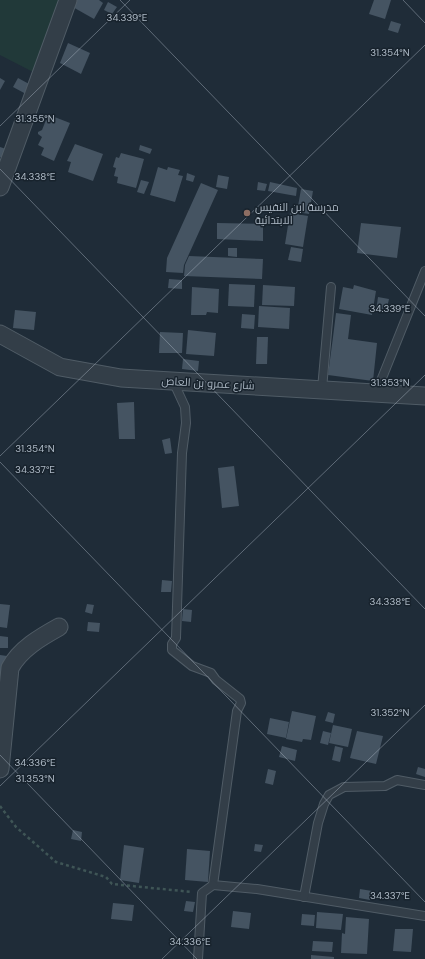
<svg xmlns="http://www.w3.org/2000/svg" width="425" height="959" font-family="'DM Sans',Cairo,sans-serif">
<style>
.green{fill:#213939}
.building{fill:#455462}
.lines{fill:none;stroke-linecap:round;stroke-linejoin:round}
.service-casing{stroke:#505c66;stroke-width:10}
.minor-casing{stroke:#505c66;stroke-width:19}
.path{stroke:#3f5556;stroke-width:2.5;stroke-dasharray:3 3;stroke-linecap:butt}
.service{stroke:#333e48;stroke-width:8}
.minor{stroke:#333e48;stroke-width:17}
.ticks{fill:none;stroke:#adb9c5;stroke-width:1;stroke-opacity:0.45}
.education-dot{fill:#8d6e63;stroke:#18232d;stroke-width:1.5}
.labels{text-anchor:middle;stroke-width:3;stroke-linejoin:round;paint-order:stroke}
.poi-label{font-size:11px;fill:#adb9c5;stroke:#18232d;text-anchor:start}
.street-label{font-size:11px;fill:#adb9c5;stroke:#18232d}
.ticks-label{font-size:10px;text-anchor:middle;fill:#adb9c5;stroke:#18232d;stroke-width:3;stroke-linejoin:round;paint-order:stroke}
</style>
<rect width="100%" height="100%" fill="#1f2c38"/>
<path class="green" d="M0,0H61L33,72L0,55Z"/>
<g class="building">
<path d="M75,0H99L103,3L94,19L71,6Z"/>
<path d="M374,0H391L385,19L369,14Z"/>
<path d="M108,2L117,7L112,14L104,10Z"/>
<path d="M391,21L401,24L398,33L388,30Z"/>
<path d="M68,43L90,53L81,74L60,63Z"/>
<path d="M0,78L5,81L0,90Z"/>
<path d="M18,78L31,85L26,94L13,87Z"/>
<path d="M52,116L70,123L54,161L41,155L44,148L38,145L42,137L38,134V132L42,130L46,120L49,122Z"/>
<path d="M75,144L103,154L93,181L68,172L71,162L67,161Z"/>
<path d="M140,145L152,149L150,154L139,150Z"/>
<path d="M0,147L6,149L2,158L0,157Z"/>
<path d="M121,153L144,159L136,188L117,183L118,177L114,176L116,168L113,167L116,157L119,158Z"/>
<path d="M158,167L167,170L168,167L180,170L178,175L183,176L175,202L150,195Z"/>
<path d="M187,173L195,176L193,182L186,180Z"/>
<path d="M218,175L229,177L227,189L216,187Z"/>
<path d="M141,180L149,182L144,194L137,192Z"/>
<path d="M258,182L267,184L265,191L257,190Z"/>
<path d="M270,182L297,188L296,196L268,191Z"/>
<path d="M201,183L218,190L184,265L183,273L166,272L167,258Z"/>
<path d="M301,189L313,191L309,214L297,212Z"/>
<path d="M290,213L308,216L303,247L285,244Z"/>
<path d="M217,223L263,224V241L217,239Z"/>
<path d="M361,223L401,227L397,258L357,253Z"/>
<path d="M291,247L303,249L301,262L288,260Z"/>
<path d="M228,248H237V257L228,256Z"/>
<path d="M189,256L263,259L262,279L184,276L185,265Z"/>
<path d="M169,279L182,280V289L168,288Z"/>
<path d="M229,284L255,285L254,307L228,306Z"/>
<path d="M263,285L295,287L294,306L262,305Z"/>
<path d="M354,285L376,291L372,315L339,309L343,287L353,289Z"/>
<path d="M192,287L219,289L218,313L207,312L206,315H191Z"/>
<path d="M378,297L389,299L386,312L376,311Z"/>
<path d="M259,306L290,308L289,329L258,327Z"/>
<path d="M15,310L36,312L34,330L13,328Z"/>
<path d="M336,313L351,315L348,339L377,343L373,381L328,375L333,337L345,339L333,337Z"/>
<path d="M242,314L255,315L254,329L241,328Z"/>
<path d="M188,330L216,333L214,356L186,354Z"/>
<path d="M160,332L183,333L182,353H159Z"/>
<path d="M257,337H268L267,364H256Z"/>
<path d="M183,359L199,361L198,371L182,369Z"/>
<path d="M134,402L135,439H119L117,403Z"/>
<path d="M170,438L172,453L165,454L162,440Z"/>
<path d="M234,466L239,506L222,508L218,468Z"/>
<path d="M162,580L172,581L171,592H161Z"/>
<path d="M0,604L10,605L7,628L0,627Z"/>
<path d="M87,604L94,605L92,614L85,612Z"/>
<path d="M183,609L192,610L191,622L182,621Z"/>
<path d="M88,622L100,623L99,632L87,631Z"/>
<path d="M0,636L8,637V648H0Z"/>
<path d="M0,655L7,656L3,699L0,698Z"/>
<path d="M292,711L316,716L311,740L303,739L302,742L286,739Z"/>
<path d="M328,712L335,714L333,723L325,721Z"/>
<path d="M270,718L289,722L286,738L267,734Z"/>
<path d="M333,725L352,729L348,747L329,743Z"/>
<path d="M323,731L331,733L328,745L320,743Z"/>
<path d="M357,731L383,736L376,764L350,758Z"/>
<path d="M282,746L297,750L295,761L279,757Z"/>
<path d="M335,746L343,748L340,762L332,760Z"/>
<path d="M418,767L425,769V777L416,774Z"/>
<path d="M268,769L276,771L273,785L265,783Z"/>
<path d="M73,830L82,832L81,841L71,839Z"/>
<path d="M255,844L263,845L261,852L254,851Z"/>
<path d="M124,845L144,848L139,883L120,880Z"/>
<path d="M187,849L210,851L208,882L185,880Z"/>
<path d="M360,889L372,891L370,900L359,898Z"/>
<path d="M186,901L195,902L193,912L184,911Z"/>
<path d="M113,903L134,905L132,921L111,919Z"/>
<path d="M233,911L251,913L249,929L231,927Z"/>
<path d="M317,912L343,914L341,930L316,928Z"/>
<path d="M302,914L315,915L314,926L301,925Z"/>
<path d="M346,917L369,919L367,954L341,953L342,933L345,934Z"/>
<path d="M395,929H413L411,952L393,951Z"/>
<path d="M313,941L333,942L332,952L312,951Z"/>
<path d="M311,955L334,957V959H311Z"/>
</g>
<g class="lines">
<g class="service-casing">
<g id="service">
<path d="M173,381L185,407L186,423L182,453L176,638L172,644V650L192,666L211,673L216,680L240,699L241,703L237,711L213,885L257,889L425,916"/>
<path d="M322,389L331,287"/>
<path d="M376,393L425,271"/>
<path d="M304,897L318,823L324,804L329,795L344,787L385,786L397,780L425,785"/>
<path d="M198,959L202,893L213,885"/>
</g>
</g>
<g class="minor-casing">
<g id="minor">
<path d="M0,187L68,0"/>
<path d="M0,334L60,367L121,378L425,396"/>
<path d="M0,769L10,668C20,649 41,637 59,627"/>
</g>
</g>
<path class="path" d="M0,806L16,827L56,862L106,877L112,884L192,892"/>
<use href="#service" class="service"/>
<use href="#minor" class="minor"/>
</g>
<path class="ticks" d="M120,0L425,316M403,0L425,23M0,126L130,0M0,169L425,609M0,456L425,45M0,462L425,902M0,755L197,959M0,786L425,375M162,959L425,705"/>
<circle class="education-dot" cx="247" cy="213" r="4"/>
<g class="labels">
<g class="poi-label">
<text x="255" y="211">مدرسة ابن النفيس<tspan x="255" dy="13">الابتدائية</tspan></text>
</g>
<g class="street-label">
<text transform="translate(208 383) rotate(3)" y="4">شارع عمرو بن العاص</text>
</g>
</g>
<g class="ticks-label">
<text x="127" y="21">34.339°E</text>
<text x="390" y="56">31.354°N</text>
<text x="35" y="122">31.355°N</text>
<text x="35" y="180">34.338°E</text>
<text x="390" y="312">34.339°E</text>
<text x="390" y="386">31.353°N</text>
<text x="35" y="452">31.354°N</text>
<text x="35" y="473">34.337°E</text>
<text x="390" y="605">34.338°E</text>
<text x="390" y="716">31.352°N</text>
<text x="35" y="766">34.336°E</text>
<text x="35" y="782">31.353°N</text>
<text x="390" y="899">34.337°E</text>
<text x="190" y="945">34.336°E</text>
</g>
</svg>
